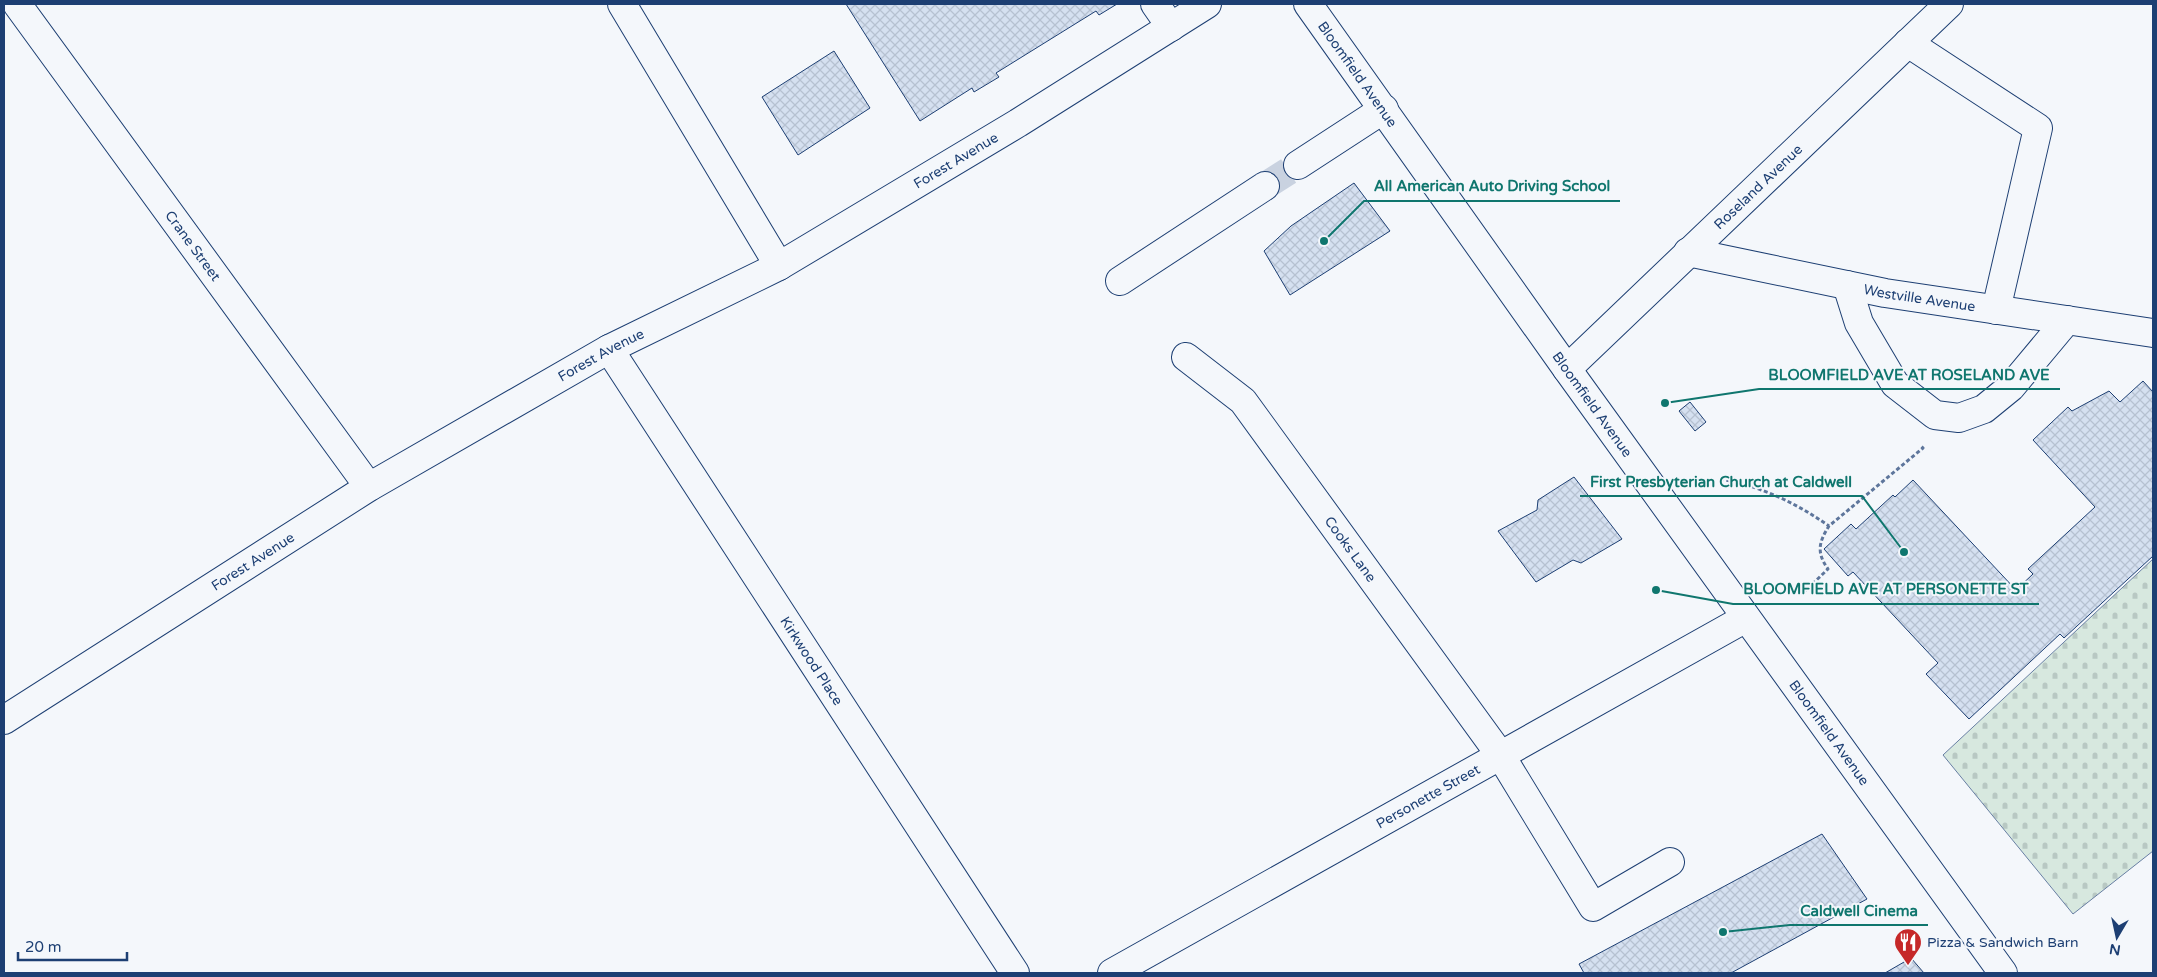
<svg xmlns="http://www.w3.org/2000/svg" width="2157" height="977" font-family="'Varela Round',sans-serif">
<style>
.cemetery{fill:url(#cemetery-stones);stroke:#687fa3}
.building{fill:url(#building-cross-hatch);stroke:#1d3f73}
.lines{fill:none;stroke-linecap:round;stroke-linejoin:round}
.minor-tunnel{stroke:#c9d2e0;stroke-width:28;stroke-dasharray:28 14;stroke-linecap:butt}
.minor-casing{stroke:#1d3f73;stroke-width:30}
.major-casing{stroke:#1d3f73;stroke-width:30}
.path{stroke:#5e769c;stroke-width:3;stroke-dasharray:4 2.5;stroke-linecap:butt}
.minor{stroke:#f4f7fb;stroke-width:28}
.major{stroke:#f4f7fb;stroke-width:28}
.labels{text-anchor:middle;stroke-width:4;stroke-linejoin:round;paint-order:stroke}
.street-label{font-size:14px;fill:#1d3f73;stroke:#f4f7fb}
.poi-label{font-size:14px;fill:#1d3f73;stroke:#f4f7fb;text-anchor:start}
.leader{fill:none;stroke:#0f766e;stroke-width:2}
.callout-dot{fill:#0f766e;stroke:#f4f7fb;stroke-width:2}
.callout-label{font-size:15px;text-anchor:middle;font-weight:bold;fill:#0f766e;stroke:#f4f7fb;stroke-width:4;stroke-linejoin:round;paint-order:stroke}
</style>
<defs>
<pattern id="cemetery-stones" width="16" height="16" patternUnits="userSpaceOnUse" patternTransform="scale(1.25)"><rect width="16" height="16" fill="#d7e8df"/><path d="M2 7V4a2 2 0 0 1 4 0v3zM10 15v-3a2 2 0 0 1 4 0v3z" fill="#b8c8c3"/></pattern>
<pattern id="building-cross-hatch" width="8" height="8" patternUnits="userSpaceOnUse" patternTransform="scale(1.25)"><rect width="8" height="8" fill="#d5e0f0"/><path d="M0 0l8 8M0 8l8-8" fill="none" stroke="#b6c1d1"/></pattern>
</defs>
<rect width="100%" height="100%" fill="#f4f7fb"/>
<path class="cemetery" d="M2153,559V851L2073,914L1943,755Z"/>
<g class="building">
<path d="M846,4H1117L1099,15L1096,11L996,73L999,77L974,92L972,88L920,121Z"/>
<path d="M834,51L870,108L798,155L762,97Z"/>
<path d="M1354,183L1390,231L1290,295L1264,251L1291,226Z"/>
<path d="M2143,381L2153,392V556L2064,638L2060,634L1969,719L1926,674L1938,663L1853,572L1848,576L1824,549L1851,524L1856,529L1893,495L1895,497L1913,480L2016,590L2033,574L2028,569L2095,507L2033,440L2068,407L2072,411L2109,391L2120,402Z"/>
<path d="M1690,402L1706,422L1695,431L1679,411Z"/>
<path d="M1574,477L1622,539L1581,563L1573,560L1536,582L1498,531L1537,510L1538,500Z"/>
<path d="M1822,834L1867,899L1731,973H1584L1579,964Z"/>
<path d="M1911,958L1924,973H1885Z"/>
</g>
<g class="lines">
<path class="minor-tunnel" d="M1265,186L1298,165"/>
<g class="minor-casing">
<g id="minor">
<path id="s1" d="M17,4L369,487"/>
<path d="M622,4L779,266"/>
<path d="M1155,4L1171,27"/>
<path d="M1908,43L2038,128L1996,310"/>
<path d="M1298,165L1384,109"/>
<path id="s2" d="M1688,252L1885,293L2153,333"/>
<path d="M1120,281L1265,186"/>
<path d="M1847,285L1859,323L1895,384L1935,415L1959,418L1984,409L2011,387L2067,320"/>
<path id="s3" d="M609,349L1015,973"/>
<path id="s4" d="M1186,357L1243,401L1501,756L1593,907L1670,862"/>
<path id="s5" d="M4,720L369,487L609,349L779,266L1018,123L1207,4"/>
<path id="s6" d="M1112,973L1746,618"/>
</g>
</g>
<g class="major-casing">
<g id="major">
<path id="s7" d="M1308,4L1567,369L2003,973"/>
<path id="s8" d="M1567,369L1949,4"/>
</g>
</g>
<g class="path">
<path d="M1720,479C1761,486 1796,503 1829,526"/>
<path d="M1803,593L1828,569C1816,552 1819,542 1829,526L1923,448L1921,446"/>
</g>
<use href="#minor" class="minor"/>
<use href="#major" class="major"/>
</g>
<defs>
<g id="restaurant-pin" transform="scale(1.4375)"><path d="M0 17L-7.5 6A9.5 9.5 0 1 1 7.5 6Z" fill="#c62828" stroke="#f4f7fb"/><path d="M-5-6h1v4h1v-4h1v4h1v-4h1v5L-1.5 .5V6h-2V.5L-5-1ZM5-6V6H3V1.5H1.5Q1.5-4 5-6Z" fill="#fff"/></g>
</defs>
<g fill-rule="evenodd">
<use href="#restaurant-pin" x="1908" y="942"/>
</g>
<g class="labels">
<g class="street-label">
<text dy="5" stroke="none"><textPath href="#s7" startOffset="86">Bloomfield Avenue</textPath></text>
<text dy="5" stroke="none"><textPath href="#s5" startOffset="1105">Forest Avenue</textPath></text>
<text dy="5" stroke="none"><textPath href="#s8" startOffset="264">Roseland Avenue</textPath></text>
<text dy="5" stroke="none"><textPath href="#s1" startOffset="299">Crane Street</textPath></text>
<text dy="5" stroke="none"><textPath href="#s2" startOffset="236">Westville Avenue</textPath></text>
<text dy="5" stroke="none"><textPath href="#s5" startOffset="700">Forest Avenue</textPath></text>
<text dy="5" stroke="none"><textPath href="#s7" startOffset="491">Bloomfield Avenue</textPath></text>
<text dy="5" stroke="none"><textPath href="#s4" startOffset="255">Cooks Lane</textPath></text>
<text dy="5" stroke="none"><textPath href="#s5" startOffset="295">Forest Avenue</textPath></text>
<text dy="5" stroke="none"><textPath href="#s3" startOffset="372">Kirkwood Place</textPath></text>
<text dy="5" stroke="none"><textPath href="#s7" startOffset="896">Bloomfield Avenue</textPath></text>
<text dy="5" stroke="none"><textPath href="#s6" startOffset="362">Personette Street</textPath></text>
</g>
<g class="poi-label">
<text x="1927" y="947">Pizza &amp; Sandwich Barn</text>
</g>
</g>
<path class="leader" d="M1324 241L1364 201H1620M1665 403L1759 389H2060M1904 552L1862 496H1580M1656 590L1733 604H2039M1723 932L1790 925H1928"/>
<g class="callout-dot">
<circle cx="1324" cy="241" r="5"/>
<circle cx="1665" cy="403" r="5"/>
<circle cx="1904" cy="552" r="5"/>
<circle cx="1656" cy="590" r="5"/>
<circle cx="1723" cy="932" r="5"/>
</g>
<g class="callout-label">
<text x="1492" y="191">All American Auto Driving School</text>
<text x="1909" y="380">BLOOMFIELD AVE AT ROSELAND AVE</text>
<text x="1721" y="487">First Presbyterian Church at Caldwell</text>
<text x="1886" y="594">BLOOMFIELD AVE AT PERSONETTE ST</text>
<text x="1859" y="916">Caldwell Cinema</text>
</g>
<rect width="2157" height="977" fill="none" stroke="#1d3f73" stroke-width="10"/>
<g transform="translate(2117 937) rotate(189)" stroke="#f4f7fb" stroke-width="4" paint-order="stroke">
<path d="M0-4L9 19L0 12L-9 19Z" fill="#1d3f73"/>
<text y="-8" font-size="14" font-weight="bold" text-anchor="middle" fill="#1d3f73">N</text>
</g>
<path d="M18 952v8h109v-8" fill="none" stroke="#1d3f73" stroke-width="2.5"/>
<text x="25" y="952" font-size="15" fill="#1d3f73" stroke="#f4f7fb" stroke-width="4" paint-order="stroke">20 m</text>
</svg>
